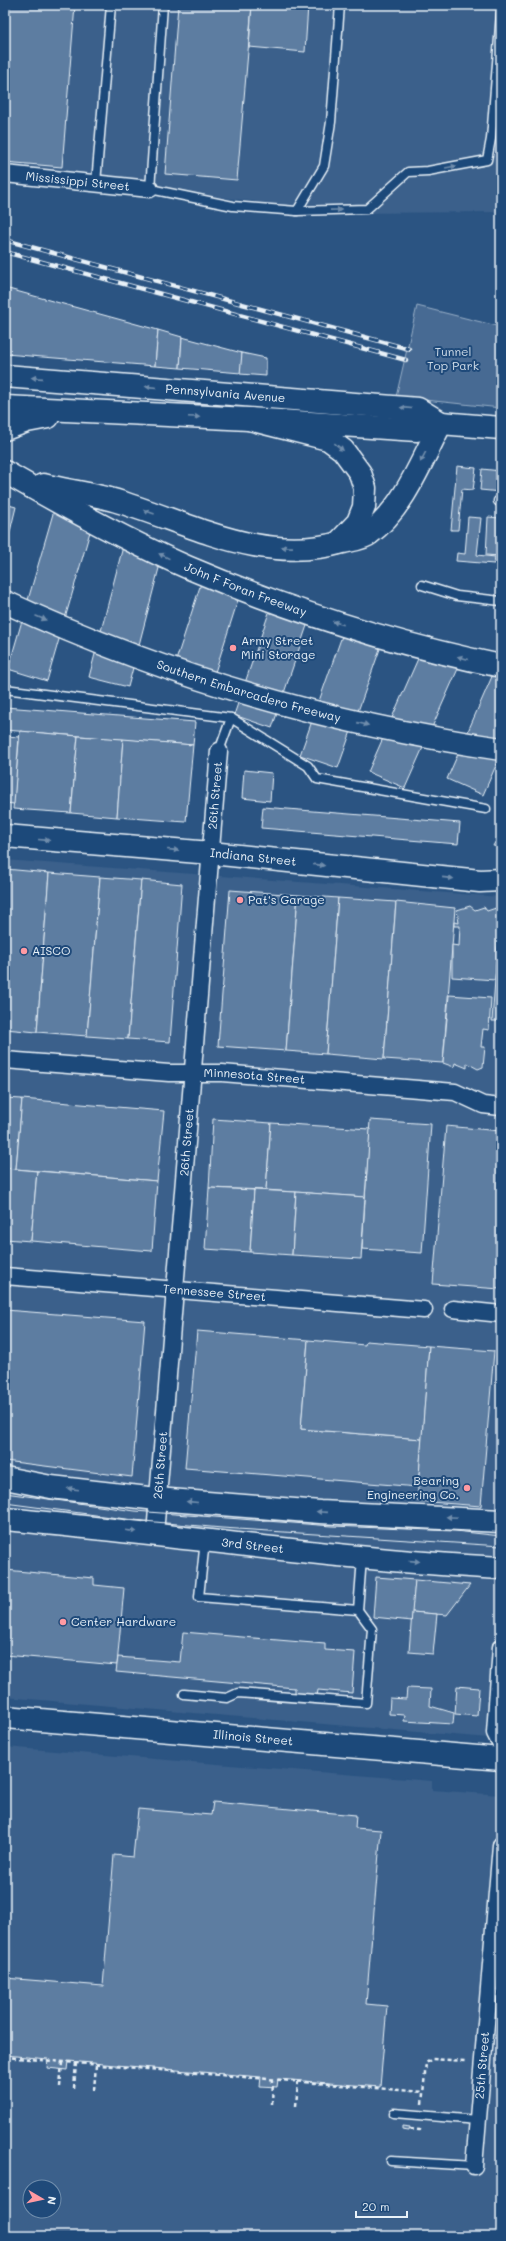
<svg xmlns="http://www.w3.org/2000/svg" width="506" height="2241" font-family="Mali,sans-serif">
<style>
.built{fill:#3a608b;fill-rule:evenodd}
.green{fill:#476b93;stroke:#98aec6}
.building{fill:#5d7da1;stroke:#e8f1f8}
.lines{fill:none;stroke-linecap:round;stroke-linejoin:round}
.lane-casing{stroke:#e8f1f8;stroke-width:11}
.street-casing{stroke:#e8f1f8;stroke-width:19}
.secondary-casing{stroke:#e8f1f8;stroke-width:25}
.primary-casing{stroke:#e8f1f8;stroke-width:25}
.highway-casing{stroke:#e8f1f8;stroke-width:25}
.path{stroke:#e8f1f8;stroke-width:2.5;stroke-dasharray:4 3;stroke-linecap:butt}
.lane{stroke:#1f4a7a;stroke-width:8}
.street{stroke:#1f4a7a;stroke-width:16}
.secondary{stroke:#1f4a7a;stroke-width:22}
.primary{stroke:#1f4a7a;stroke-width:22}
.highway{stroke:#1f4a7a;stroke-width:22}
.tram{stroke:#e8f1f8;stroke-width:1}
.rail-casing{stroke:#e8f1f8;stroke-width:4.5}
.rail{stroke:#1f4a7a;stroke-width:3;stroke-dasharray:9;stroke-linecap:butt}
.oneway{fill:#6f8dac}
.poi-dot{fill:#ff9aa2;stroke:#1f4a7a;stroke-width:1.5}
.labels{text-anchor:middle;stroke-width:4;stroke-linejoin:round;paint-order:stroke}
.street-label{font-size:12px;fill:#e8f1f8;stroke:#1f4a7a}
.park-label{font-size:12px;fill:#d0dde9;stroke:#1f4a7a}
.poi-label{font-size:12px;fill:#e8f1f8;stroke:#1f4a7a;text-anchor:start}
</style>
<rect width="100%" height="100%" fill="#2b5482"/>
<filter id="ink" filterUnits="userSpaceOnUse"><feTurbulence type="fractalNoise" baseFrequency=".025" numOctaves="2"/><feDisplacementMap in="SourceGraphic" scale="8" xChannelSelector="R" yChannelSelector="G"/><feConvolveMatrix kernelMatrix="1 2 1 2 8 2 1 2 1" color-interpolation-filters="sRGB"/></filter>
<g filter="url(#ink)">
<g class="built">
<path d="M5,5H501V212L348,213L5,171Z"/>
<path d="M5,860L501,897V1739L5,1697Z"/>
<path d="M5,1747L432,1781V1790L501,1795V2236H5ZM30,2187H54V2211H30Z"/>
</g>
<path class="green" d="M417,306L501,327V408L396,397Z"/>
<g class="building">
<path d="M5,5H75L62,167L5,162Z"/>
<path d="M178,5H252L237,180L165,174Z"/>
<path d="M252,5H308L305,52L249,47Z"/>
<path d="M5,288L158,330L155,366L5,354Z"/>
<path d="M158,330L182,337L180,368L155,366Z"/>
<path d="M182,337L242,353L241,373L180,368Z"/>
<path d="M242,353L266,358V376L240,374Z"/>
<path d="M457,466L476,468L473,490L462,489L458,530H451Z"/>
<path d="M482,469L501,471V492L480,490Z"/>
<path d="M61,486L100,497L47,681L8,669Z"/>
<path d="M5,504L16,507L5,552Z"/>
<path d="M468,517L481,518L477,555L495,557L494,564L456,561L457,553L465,554Z"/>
<path d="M488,517L501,518L500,556L486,555Z"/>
<path d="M126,535L165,545L128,687L89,677Z"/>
<path d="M206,568L244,581L210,688L171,676Z"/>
<path d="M275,595L313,608L272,728L234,715Z"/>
<path d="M349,616L387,629L338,768L300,755Z"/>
<path d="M428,636L465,653L405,788L368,772Z"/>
<path d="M501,656V754L483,795L447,779Z"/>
<path d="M5,707L195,722L193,745L5,730Z"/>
<path d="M20,731L78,736L71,813L13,809Z"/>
<path d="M5,736L19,737L14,804L5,803Z"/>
<path d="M78,736L123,739L117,817L71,813Z"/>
<path d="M123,739L193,745L186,822L117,817Z"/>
<path d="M244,770L272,773L270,801L242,798Z"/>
<path d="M263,807L460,823L458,844L261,828Z"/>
<path d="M501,831V847L493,846Z"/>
<path d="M5,869L49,873L37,1032L5,1029Z"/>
<path d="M49,873L100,877L87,1036L37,1032Z"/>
<path d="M100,877L141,880L128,1039L87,1036Z"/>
<path d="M141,880L182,884L170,1042L128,1039Z"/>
<path d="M230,890L298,895L286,1051L218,1046Z"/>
<path d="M298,895L338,898L326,1054L286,1051Z"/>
<path d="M338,898L396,902L384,1059L326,1054Z"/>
<path d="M396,902L455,908L443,1063L384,1059Z"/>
<path d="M470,906L475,910L484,907L487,911L496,908L500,911L495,980L452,977V945L459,946L460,926H454V922L459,923L457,910Z"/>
<path d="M500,911H501V1021H492Z"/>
<path d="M449,995L491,998L489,1030L483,1029L481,1047H485L483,1067L478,1069L467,1063V1068L455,1063L454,1067L443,1063Z"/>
<path d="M5,1098L22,1099L16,1169L5,1168Z"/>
<path d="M22,1099L164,1111L157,1181L16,1169Z"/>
<path d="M213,1119L271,1123L266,1190L209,1188Z"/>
<path d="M370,1120L431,1124L422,1253L362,1249Z"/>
<path d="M271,1123L370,1129L365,1197L266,1190Z"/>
<path d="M446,1126L501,1131L500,1289L433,1284Z"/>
<path d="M5,1168L37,1171L31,1241L5,1239Z"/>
<path d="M37,1171L157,1181L152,1251L31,1241Z"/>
<path d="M209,1188L254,1190L250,1252L205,1249Z"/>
<path d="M254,1190L296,1192L292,1255L250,1252Z"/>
<path d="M296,1192L365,1197L361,1259L292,1255Z"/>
<path d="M5,1310L145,1321L132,1477L5,1461Z"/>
<path d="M197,1331L308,1340L301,1429L422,1439L418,1487L185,1468Z"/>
<path d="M308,1340L365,1345L366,1341L429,1346L422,1439L301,1429Z"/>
<path d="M429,1346L494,1351L481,1506L417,1501Z"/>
<path d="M5,1570L94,1578V1585L124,1588L117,1665L5,1655Z"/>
<path d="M376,1577L415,1580L412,1621L373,1617Z"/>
<path d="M415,1580L470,1585L447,1615L412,1612Z"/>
<path d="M412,1612L437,1614L433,1654L409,1652Z"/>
<path d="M183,1632L325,1644V1650L355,1652L352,1693L318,1690L317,1697L295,1695V1688L116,1672L118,1657L180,1662Z"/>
<path d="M457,1686L479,1688L477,1716L455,1714Z"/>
<path d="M407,1688L431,1689L430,1706L454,1713L453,1724L404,1721L405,1715L389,1714L390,1698L406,1699Z"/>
<path d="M213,1802L356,1815L355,1828L381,1830L366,2004L387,2006L380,2087L278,2079L277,2087L260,2086L261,2077L68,2061L67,2070L47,2068L48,2059L5,2055V1978L103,1986L114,1855L133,1857L138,1809L211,1815Z"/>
<path d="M402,2126L410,2127L409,2131L402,2130Z"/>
</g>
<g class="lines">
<g class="lane-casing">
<g id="lane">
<path d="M163,5L150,189L233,206L297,211L324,166L331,122L340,5"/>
<path d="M96,183L111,5"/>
<path d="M297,211L367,209L408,172L428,171L487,160L491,139L501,13"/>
<path d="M498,501H501"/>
<path d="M422,585L457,596L501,601"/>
<path d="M5,689L231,718L219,751"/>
<path d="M231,718L308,766L317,779L486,809"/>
<path d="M358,1610L362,1558"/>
<path d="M184,1694L227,1698L238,1693L366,1703L372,1629L358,1610L199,1597L205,1540"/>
<path d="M394,2113L477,2120"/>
<path d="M391,2161L474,2166"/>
</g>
</g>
<g class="street-casing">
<g id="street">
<path id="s1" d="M5,174L150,189"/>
<path id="s2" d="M5,1060L169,1073H222L455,1092L483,1105L501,1107"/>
<path id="s3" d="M5,1276L424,1310"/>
<path d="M453,1309L501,1314"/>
<path id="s4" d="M155,1534L219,751"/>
<path d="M501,1647L495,1733L501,1745"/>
<path id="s5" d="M474,2166L501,1845"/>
</g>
</g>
<g class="secondary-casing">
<g id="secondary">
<path id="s6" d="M5,836L211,853L480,881L501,880"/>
<path id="s7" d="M5,1717L501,1759"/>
</g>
</g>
<g class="primary-casing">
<g id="primary">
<path id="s8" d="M5,376L418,409L441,423"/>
<path d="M5,407L249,419L417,430L441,423L501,428"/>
<path d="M5,429L27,421L48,417"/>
<path d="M5,1478L51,1487L157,1499L320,1512L501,1521"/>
<path id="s9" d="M5,1519C170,1534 335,1559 501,1568"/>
</g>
</g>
<g class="highway-casing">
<g id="highway">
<path d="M249,419L328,439L343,450L360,473L365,488L364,507L358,522L338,543"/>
<path id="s10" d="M5,472C64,506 125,540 187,567C288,610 394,644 501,666"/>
<path d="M43,485C68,491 96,494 120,502C194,525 263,565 343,542C351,540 363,539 369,534C404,508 422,460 441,423"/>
<path id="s11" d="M5,602C162,675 330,724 501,749"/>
</g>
</g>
<g class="path">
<path d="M5,2057L423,2092"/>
<path d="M60,2087L62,2062"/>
<path d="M74,2088L76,2063"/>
<path d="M94,2090L96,2065"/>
<path d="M272,2104L273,2080"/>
<path d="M422,2104L426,2063L432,2059L466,2061"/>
<path d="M296,2106L298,2082"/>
<path d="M410,2129L420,2130V2127"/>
</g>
<use href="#lane" class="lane"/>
<use href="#street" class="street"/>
<use href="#secondary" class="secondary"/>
<use href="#primary" class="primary"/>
<use href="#highway" class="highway"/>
<g class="tram">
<path d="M5,1493L135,1511L332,1526L455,1531L501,1536"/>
<path d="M5,1503L133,1520L222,1528L501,1546"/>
</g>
<g class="rail-casing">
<g id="rail">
<path d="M5,240L409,349"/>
<path d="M5,252L406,360"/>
</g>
</g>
<use href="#rail" class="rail"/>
</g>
<defs><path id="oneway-solid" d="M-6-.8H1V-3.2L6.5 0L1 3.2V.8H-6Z"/></defs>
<g class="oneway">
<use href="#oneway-solid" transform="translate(451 167) rotate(-10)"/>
<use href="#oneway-solid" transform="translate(336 210) rotate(-1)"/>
<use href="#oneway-solid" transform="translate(37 378) rotate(-176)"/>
<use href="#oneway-solid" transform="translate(151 387) rotate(-175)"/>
<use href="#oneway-solid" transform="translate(406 408) rotate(-175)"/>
<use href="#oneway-solid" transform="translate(194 417) rotate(3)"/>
<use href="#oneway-solid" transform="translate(339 447) rotate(39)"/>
<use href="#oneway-solid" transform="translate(423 457) rotate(118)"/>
<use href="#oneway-solid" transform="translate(149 512) rotate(-160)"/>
<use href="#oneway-solid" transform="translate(287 547) rotate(-179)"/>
<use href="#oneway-solid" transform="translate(164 556) rotate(-154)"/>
<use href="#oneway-solid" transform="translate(41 618) rotate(23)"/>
<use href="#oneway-solid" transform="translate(338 623) rotate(-163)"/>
<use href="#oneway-solid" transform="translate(463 658) rotate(-165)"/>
<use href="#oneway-solid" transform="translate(363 724) rotate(13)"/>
<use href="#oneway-solid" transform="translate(44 840) rotate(5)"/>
<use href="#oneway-solid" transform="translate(173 850) rotate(5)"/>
<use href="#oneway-solid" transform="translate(319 865) rotate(6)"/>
<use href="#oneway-solid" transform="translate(448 878) rotate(6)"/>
<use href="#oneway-solid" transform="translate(73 1489) rotate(-173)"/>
<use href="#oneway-solid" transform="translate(192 1502) rotate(-175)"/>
<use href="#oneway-solid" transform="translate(322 1512) rotate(-176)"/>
<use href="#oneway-solid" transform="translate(452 1517) rotate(-178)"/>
<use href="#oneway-solid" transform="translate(131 1531) rotate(7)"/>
<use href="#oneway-solid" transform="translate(414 1561) rotate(5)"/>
</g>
</g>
<g class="poi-dot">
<circle cx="233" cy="648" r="4"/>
<circle cx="240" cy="900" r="4"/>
<circle cx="24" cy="951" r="4"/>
<circle cx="467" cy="1488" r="4"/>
<circle cx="63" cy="1622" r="4"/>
</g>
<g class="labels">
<g class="street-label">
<text dy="4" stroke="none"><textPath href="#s1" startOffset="73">Mississippi Street</textPath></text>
<text dy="4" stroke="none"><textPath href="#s8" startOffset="221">Pennsylvania Avenue</textPath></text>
<text dy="4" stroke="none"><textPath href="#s10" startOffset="268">John F Foran Freeway</textPath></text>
<text dy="4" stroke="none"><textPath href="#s11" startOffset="260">Southern Embarcadero Freeway</textPath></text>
<text dy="4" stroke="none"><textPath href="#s4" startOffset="741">26th Street</textPath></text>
<text dy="4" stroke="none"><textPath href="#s6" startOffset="249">Indiana Street</textPath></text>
<text dy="4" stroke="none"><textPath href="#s2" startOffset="250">Minnesota Street</textPath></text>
<text dy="4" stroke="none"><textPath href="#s4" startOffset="393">26th Street</textPath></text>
<text dy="4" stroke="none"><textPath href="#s3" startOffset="210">Tennessee Street</textPath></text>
<text dy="4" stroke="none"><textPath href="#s4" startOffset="69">26th Street</textPath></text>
<text dy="4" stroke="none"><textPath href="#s9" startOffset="249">3rd Street</textPath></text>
<text dy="4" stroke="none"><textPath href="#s7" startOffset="249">Illinois Street</textPath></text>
<text dy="4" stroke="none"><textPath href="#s5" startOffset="101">25th Street</textPath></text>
</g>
<g class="park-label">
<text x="453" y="356">Tunnel<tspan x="453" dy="14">Top Park</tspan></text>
</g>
<g class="poi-label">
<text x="241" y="645">Army Street<tspan x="241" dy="14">Mini Storage</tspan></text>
<text x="248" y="904">Pat's Garage</text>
<text x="32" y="955">AISCO</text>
<text x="459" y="1485" text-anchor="end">Bearing<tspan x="459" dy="14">Engineering Co.</tspan></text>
<text x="71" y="1626">Center Hardware</text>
</g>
</g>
<rect width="506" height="2241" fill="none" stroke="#1f4a7a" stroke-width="20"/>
<rect x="10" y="10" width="486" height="2221" fill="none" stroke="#e8f1f8" stroke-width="1.5" filter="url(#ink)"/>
<g transform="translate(42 2199) rotate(99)"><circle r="19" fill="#1f4a7a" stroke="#6f8dac"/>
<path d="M0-3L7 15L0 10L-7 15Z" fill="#ff9aa2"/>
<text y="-6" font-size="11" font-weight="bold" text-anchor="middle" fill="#e8f1f8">N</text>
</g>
<path d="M356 2211v6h51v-6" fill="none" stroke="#e8f1f8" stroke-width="2"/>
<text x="362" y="2211" font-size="12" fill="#e8f1f8" stroke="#1f4a7a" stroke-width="3" paint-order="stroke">20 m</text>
</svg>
